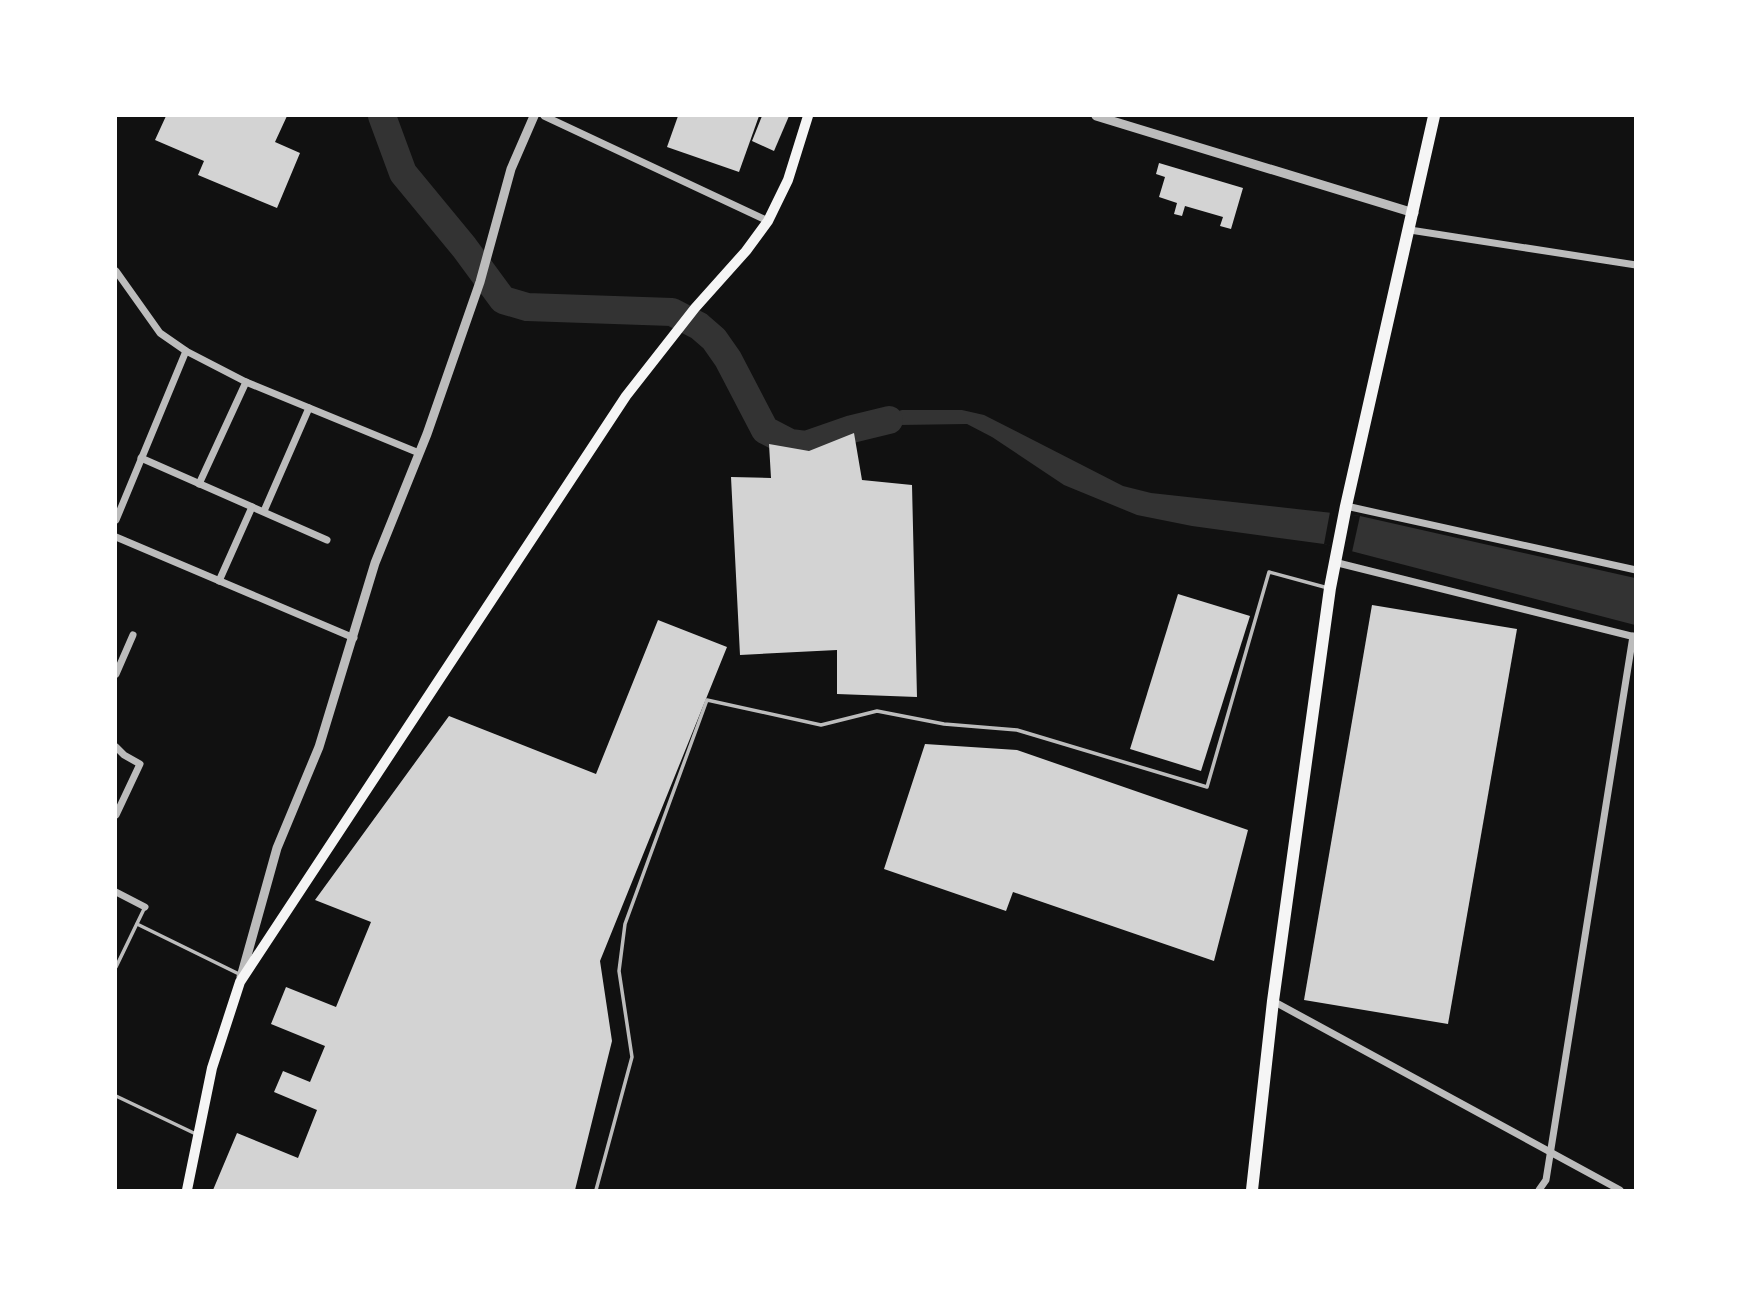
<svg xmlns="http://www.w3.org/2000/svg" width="1751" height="1306" font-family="'Space Grotesk',sans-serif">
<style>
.water{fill:#333}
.pier{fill:#111}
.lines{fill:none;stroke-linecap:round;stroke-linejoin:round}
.river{stroke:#333;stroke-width:28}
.building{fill:#d3d3d3}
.service{stroke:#bcbcbc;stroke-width:3.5}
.minor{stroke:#bcbcbc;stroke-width:7}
.tertiary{stroke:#bcbcbc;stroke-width:9}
.secondary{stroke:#f5f5f5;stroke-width:10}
.trunk{stroke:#f5f5f5;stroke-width:12}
</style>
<rect width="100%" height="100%" fill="#111"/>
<path class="water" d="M902,410H962L984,415L1123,486L1151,493L1360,516L1635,578V625L1324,544L1192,526L1137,515L1064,485L992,437L967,424L899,425L858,439L852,425Z"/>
<path class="pier" d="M1330,512L1360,516L1352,552L1324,544Z"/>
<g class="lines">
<path class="river" d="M382,116L403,173L464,247L503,300L527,307L672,312L699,326L714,339L728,359L765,430L790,443L806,445L852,429L889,420"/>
</g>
<g class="building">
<path d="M166,116H287L275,142L300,153L277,208L198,175L204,161L155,140Z"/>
<path d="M678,116H759L739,172L667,147Z"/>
<path d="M762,116H789L774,151L752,141Z"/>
<path d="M1159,163L1243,188L1231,229L1220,226L1223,217L1185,206L1182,216L1174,214L1177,203L1159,197L1165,177L1156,174Z"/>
<path d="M854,433L862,480L912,485L917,697L837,694V650L740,655L731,477L771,478L769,444L809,451Z"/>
<path d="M1178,594L1250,616L1201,771L1130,749Z"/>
<path d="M1372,605L1517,629L1448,1024L1304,1000Z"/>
<path d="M658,620L727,647L600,961L612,1041L575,1190H213L237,1133L298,1158L317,1110L274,1092L283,1071L310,1082L325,1046L271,1024L286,987L336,1007L371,922L315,900L449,716L596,774Z"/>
<path d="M925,744L1017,750L1248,830L1214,961L1013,892L1006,911L884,869Z"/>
</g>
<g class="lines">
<g class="service">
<path d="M137,924L239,974"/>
<path d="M116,967L144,909"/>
<path d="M116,1096L198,1135"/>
<path d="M596,1190L632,1057L619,971L625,924L707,700L821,725L877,711L944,724L1017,730L1207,787L1269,572L1328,588"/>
</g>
<g class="minor">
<path d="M544,116L768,221"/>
<path d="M1410,230L1636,265"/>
<path d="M116,271L160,333L186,351L246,382L419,453"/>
<path d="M141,458L327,540"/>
<path d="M199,484L246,382"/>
<path d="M1346,506L1636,570"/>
<path d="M264,511L309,408"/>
<path d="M116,520L186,351"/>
<path d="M116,537L354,638"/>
<path d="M1334,562L1635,637"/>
<path d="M219,581L252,507"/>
<path d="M116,674L133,635"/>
<path d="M116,747L124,755L140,764L116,815"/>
<path d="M116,892L145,907"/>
<path d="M1273,1001L1620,1190"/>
<path d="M1539,1190L1546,1180L1633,636"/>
</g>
<g class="tertiary">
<path d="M1096,116L1414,213"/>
<path d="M241,977L277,848L319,747L375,563L427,434L480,282L511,169L534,116"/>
</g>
<path class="secondary" d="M187,1190L212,1068L240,982L626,396L695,308L746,251L768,221L788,180L808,116"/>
<path class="trunk" d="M1252,1190L1273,1001L1330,588L1346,506L1434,116"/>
</g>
<rect width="1751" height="1306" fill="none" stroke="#ffffff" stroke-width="234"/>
</svg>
